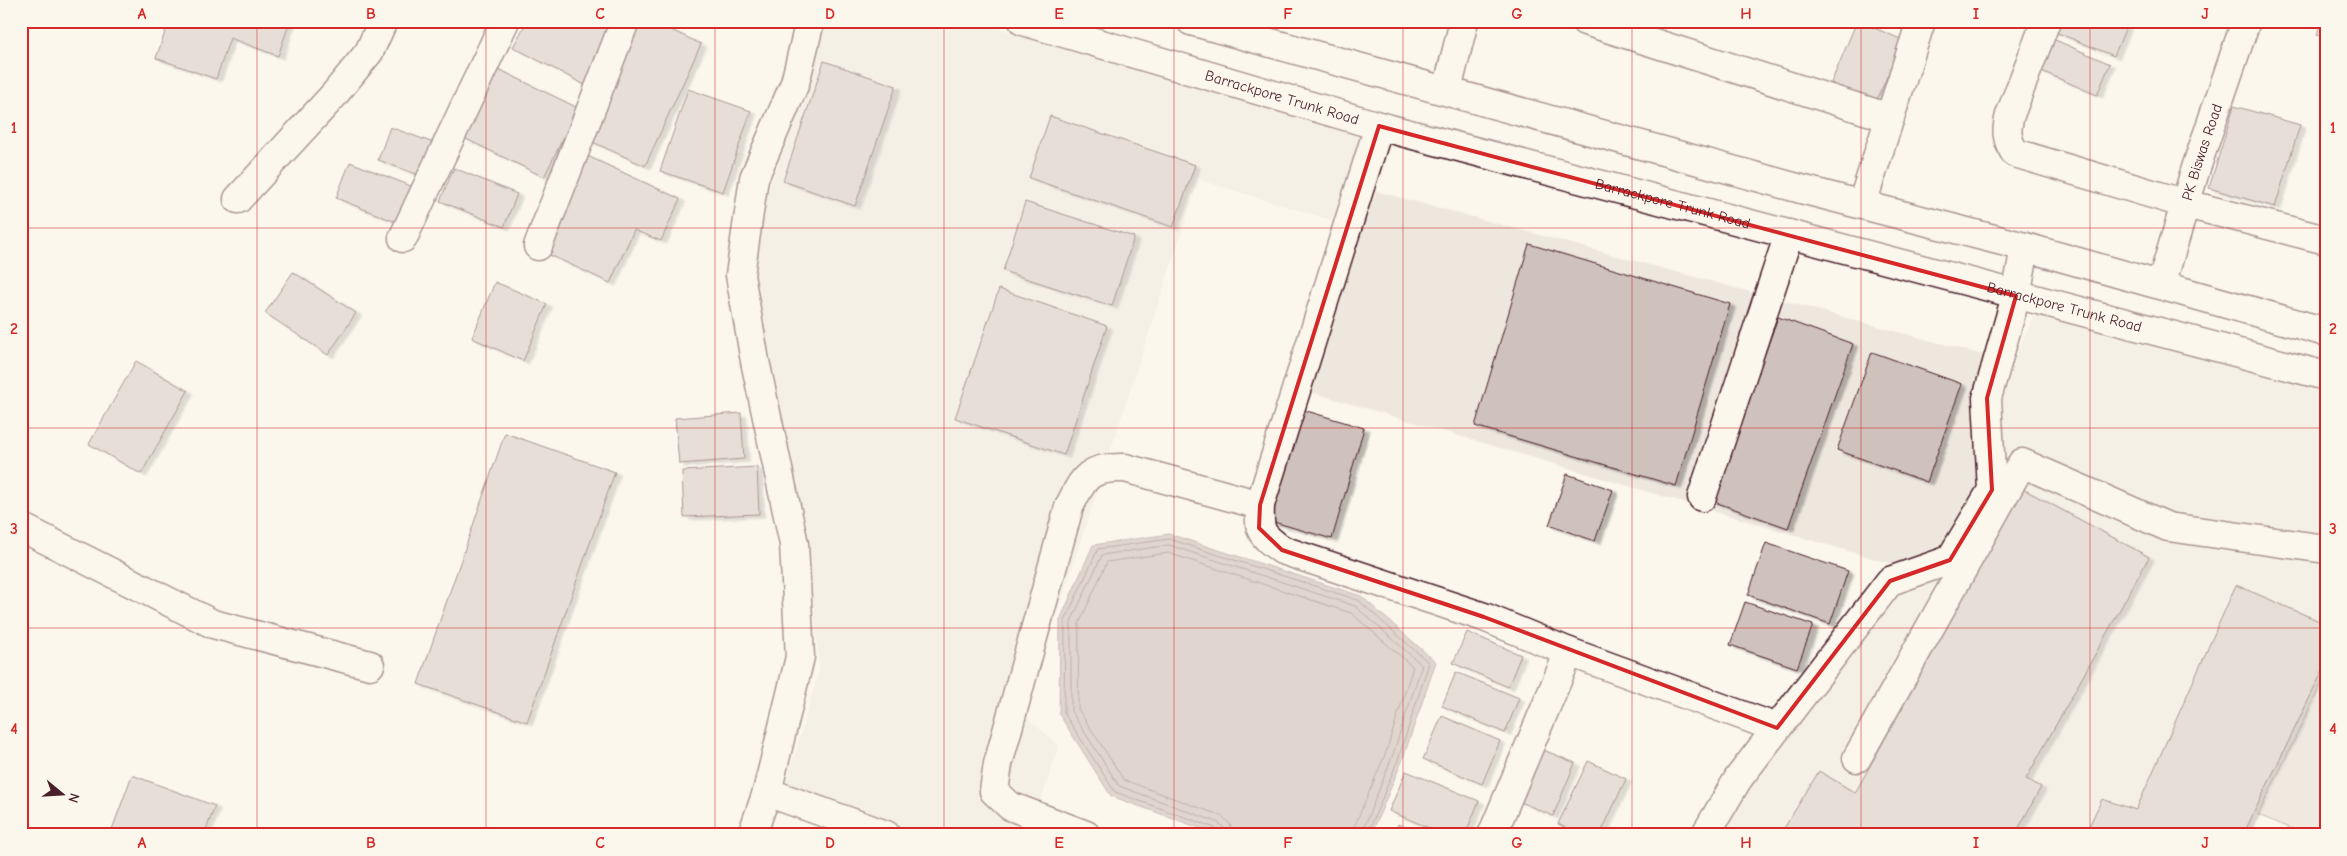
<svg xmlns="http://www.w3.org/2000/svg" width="2347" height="856" font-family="'Comic Neue',sans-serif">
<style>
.built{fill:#eee7de}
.green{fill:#e2d7d0;stroke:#967b7e}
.water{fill:#bfadaa;stroke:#907477}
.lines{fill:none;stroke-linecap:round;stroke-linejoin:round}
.shore{stroke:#79585e;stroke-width:1}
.building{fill:#cfc2bc;stroke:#4a1f2b;filter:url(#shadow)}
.minor-casing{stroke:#4a1f2b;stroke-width:31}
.major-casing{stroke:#4a1f2b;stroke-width:31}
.minor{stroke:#fbf7ec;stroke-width:28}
.major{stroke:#fbf7ec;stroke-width:28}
.marked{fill:none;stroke:#d62828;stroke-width:4;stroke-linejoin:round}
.grid{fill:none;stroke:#d62828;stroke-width:1;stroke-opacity:0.55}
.labels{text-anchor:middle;stroke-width:5;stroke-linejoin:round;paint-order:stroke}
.street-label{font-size:15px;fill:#4a1f2b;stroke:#fbf7ec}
.neatline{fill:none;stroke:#d62828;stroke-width:2}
.grid-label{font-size:16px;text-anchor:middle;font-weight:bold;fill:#d62828}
</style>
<defs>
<filter id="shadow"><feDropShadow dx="5.5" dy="3" stdDeviation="1" flood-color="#0004"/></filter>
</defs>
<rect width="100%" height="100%" fill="#fbf7ec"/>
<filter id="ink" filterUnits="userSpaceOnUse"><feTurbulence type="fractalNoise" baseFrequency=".02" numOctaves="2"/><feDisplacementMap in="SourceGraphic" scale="10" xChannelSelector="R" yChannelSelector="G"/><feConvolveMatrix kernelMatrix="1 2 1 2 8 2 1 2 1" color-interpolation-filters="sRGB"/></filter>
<g filter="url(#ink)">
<g class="built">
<path d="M826,21H971L1230,90L1372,124L1344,224L1199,180L1024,715L1059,745L1030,835H916L784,791L819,670L809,541L746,278L770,184L795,123Z"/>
<path d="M1376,191L1995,358L1975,398L1976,491L1948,543L1892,564L1304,390Z"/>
<path d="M2038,308L2160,320L2326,361V675L2250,835H1720L1759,770L1894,593L1947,574L2004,484L1998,392Z"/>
</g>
<path class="green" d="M2326,674V835H2307L2258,815Z"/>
<path class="water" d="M1169,534L1361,596L1436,662L1402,761L1371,835H1219L1111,796L1059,714L1060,620L1093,545Z"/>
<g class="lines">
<g class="shore">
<path d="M1218,835L1215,828L1115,792L1064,713L1065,621L1098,549L1169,539L1358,600L1429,663L1398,760L1367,835"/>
<path d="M1225,835L1223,827L1217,822L1119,786L1071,711V622L1102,555L1169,545L1355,606L1422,665L1392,757L1361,835"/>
<path d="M1232,835L1230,824L1222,816L1124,780L1078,709L1079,624L1107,562L1168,553L1351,613L1413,667L1385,755L1354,827L1353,835"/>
</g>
</g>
<g class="building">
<path d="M169,21H290L278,56L230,38L216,79L156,58Z"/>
<path d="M527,21H622L587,86L513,47Z"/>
<path d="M640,21H652L701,44L645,166L586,139Z"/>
<path d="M1857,21L1903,40L1876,102L1831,83Z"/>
<path d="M1890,21H1903L1901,26Z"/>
<path d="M2052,21H2112L2126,27L2114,56L2048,29Z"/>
<path d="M2321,21H2326V38L2317,35Z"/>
<path d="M2046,36L2110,64L2097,95L2032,67Z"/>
<path d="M824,61L896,86L855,206L783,181Z"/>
<path d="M496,68L578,108L544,177L462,137Z"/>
<path d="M688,89L751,111L723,192L660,171Z"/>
<path d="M2234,106L2300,125L2275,207L2209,188Z"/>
<path d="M1050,116L1195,165L1173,227L1029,178Z"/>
<path d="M390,127L439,145L427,178L378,160Z"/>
<path d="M581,153L680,199L661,241L634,230L610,283L537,249Z"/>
<path d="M350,162L416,188L401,224L336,198Z"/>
<path d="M454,168L517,194L504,227L440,201Z"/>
<path d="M1025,202L1134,237L1112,306L1003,271Z"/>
<path d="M1529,244L1730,304L1676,486L1475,426Z"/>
<path d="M293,272L356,313L328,355L265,313Z"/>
<path d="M495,282L547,304L523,361L472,338Z"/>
<path d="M999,289L1107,326L1064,455L955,418Z"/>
<path d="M1778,317L1853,344L1788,528L1712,501Z"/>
<path d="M1872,352L1962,384L1927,482L1837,450Z"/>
<path d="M136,361L188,391L141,474L89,444Z"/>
<path d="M1300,409L1364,428L1332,539L1267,520Z"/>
<path d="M741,413L744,459L679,464L675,418Z"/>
<path d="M505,433L615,472L527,722L418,684Z"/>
<path d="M757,467L759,514L684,517L682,471Z"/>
<path d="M1567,474L1613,490L1595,541L1549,525Z"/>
<path d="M2023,489L2149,557L2026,779L2041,787L2015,835H1780L1819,771L1855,793Z"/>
<path d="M1766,543L1848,571L1830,624L1748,595Z"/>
<path d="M2236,585L2326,624V664L2243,835H2085L2102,799L2136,810Z"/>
<path d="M1745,602L1813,625L1797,668L1730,645Z"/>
<path d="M1467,632L1521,655L1508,687L1453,663Z"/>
<path d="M1456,672L1519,698L1505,733L1442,706Z"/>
<path d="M1442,716L1500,741L1482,784L1423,759Z"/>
<path d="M1531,745L1575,763L1553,816L1509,797Z"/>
<path d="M1588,761L1626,779L1600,835H1581L1558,824Z"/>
<path d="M1406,771L1479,801L1465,835H1446L1389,811Z"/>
<path d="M132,775L215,806L204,835H110Z"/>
<path d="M1398,824L1422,835H1394Z"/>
</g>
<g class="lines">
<g class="minor-casing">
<g id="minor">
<path d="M1585,21L1890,118"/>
<path d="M2046,21L2010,115C2006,130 2006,139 2015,153L2186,204L2326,240"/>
<path d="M1447,90L1464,21"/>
<path d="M1379,126L1260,505C1259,532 1260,534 1282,550L1484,617L1569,652L1777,728"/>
<path d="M238,199L333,96L369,52L383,21"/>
<path d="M1862,204L1921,21"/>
<path d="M403,238L505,21"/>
<path d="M538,246L625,21"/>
<path id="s1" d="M2161,285L2196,168L2246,21"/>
<path d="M1702,497L1789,234"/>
<path d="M21,527L213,624L370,665"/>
<path d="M1857,758L2022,463L2168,527L2326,549"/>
<path d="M767,792L886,835"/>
<path d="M752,835L767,792L800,657L794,544L755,361L740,275L754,178L795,83L810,21"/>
<path d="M1086,835L1010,806L994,791L998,764L1069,507C1084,476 1089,467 1125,468L1260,505"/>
<path d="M1492,835L1569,652"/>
<path d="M1705,835L1738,779L1890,581L1950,560L1992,490L1987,398L2016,296L2025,247"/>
</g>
</g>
<g class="major-casing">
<g id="major">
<path id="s2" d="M1023,21L1379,126L2326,376"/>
<path d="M1191,21L1801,189L2025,247L2326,332"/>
</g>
</g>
<use href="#minor" class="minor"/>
<use href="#major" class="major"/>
</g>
</g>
<path d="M0 0H2347V856H0ZM1379,126L2016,296L1987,398L1992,490L1950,560L1890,581L1777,728L1484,617L1282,550L1259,528L1260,505Z" fill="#fbf7ec" fill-opacity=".55" fill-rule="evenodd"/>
<path class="marked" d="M1379,126L2016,296L1987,398L1992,490L1950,560L1890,581L1777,728L1484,617L1282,550L1259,528L1260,505Z"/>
<path class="grid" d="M257,21V835M486,21V835M715,21V835M944,21V835M1174,21V835M1403,21V835M1632,21V835M1861,21V835M2090,21V835M21,228H2326M21,428H2326M21,628H2326"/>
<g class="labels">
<g class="street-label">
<text dy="5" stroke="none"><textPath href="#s2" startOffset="270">Barrackpore Trunk Road</textPath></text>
<text dy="5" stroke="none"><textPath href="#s1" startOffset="139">PK Biswas Road</textPath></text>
<text dy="5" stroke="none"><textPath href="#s2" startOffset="675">Barrackpore Trunk Road</textPath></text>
<text dy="5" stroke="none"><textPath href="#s2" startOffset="1080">Barrackpore Trunk Road</textPath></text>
</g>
</g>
<rect width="2347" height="856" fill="none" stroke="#fbf7ec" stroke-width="55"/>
<g transform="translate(62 794) rotate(108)" stroke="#fbf7ec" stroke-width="4" paint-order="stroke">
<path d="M0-4L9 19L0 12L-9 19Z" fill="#4a1f2b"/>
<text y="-8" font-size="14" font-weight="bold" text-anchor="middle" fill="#4a1f2b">N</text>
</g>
<rect x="28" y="28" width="2292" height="800" class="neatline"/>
<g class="grid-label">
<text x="142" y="19">A</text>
<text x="371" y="19">B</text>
<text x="600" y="19">C</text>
<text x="830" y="19">D</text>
<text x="1059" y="19">E</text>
<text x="1288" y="19">F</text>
<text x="1517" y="19">G</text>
<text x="1746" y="19">H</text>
<text x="1976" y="19">I</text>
<text x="2205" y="19">J</text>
<text x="14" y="133">1</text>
<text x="2333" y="133">1</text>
<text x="14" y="334">2</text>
<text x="2333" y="334">2</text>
<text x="14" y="534">3</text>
<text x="2333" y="534">3</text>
<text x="14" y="734">4</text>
<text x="2333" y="734">4</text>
<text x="142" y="848">A</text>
<text x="371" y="848">B</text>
<text x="600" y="848">C</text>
<text x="830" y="848">D</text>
<text x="1059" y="848">E</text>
<text x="1288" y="848">F</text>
<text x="1517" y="848">G</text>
<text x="1746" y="848">H</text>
<text x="1976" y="848">I</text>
<text x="2205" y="848">J</text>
</g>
</svg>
